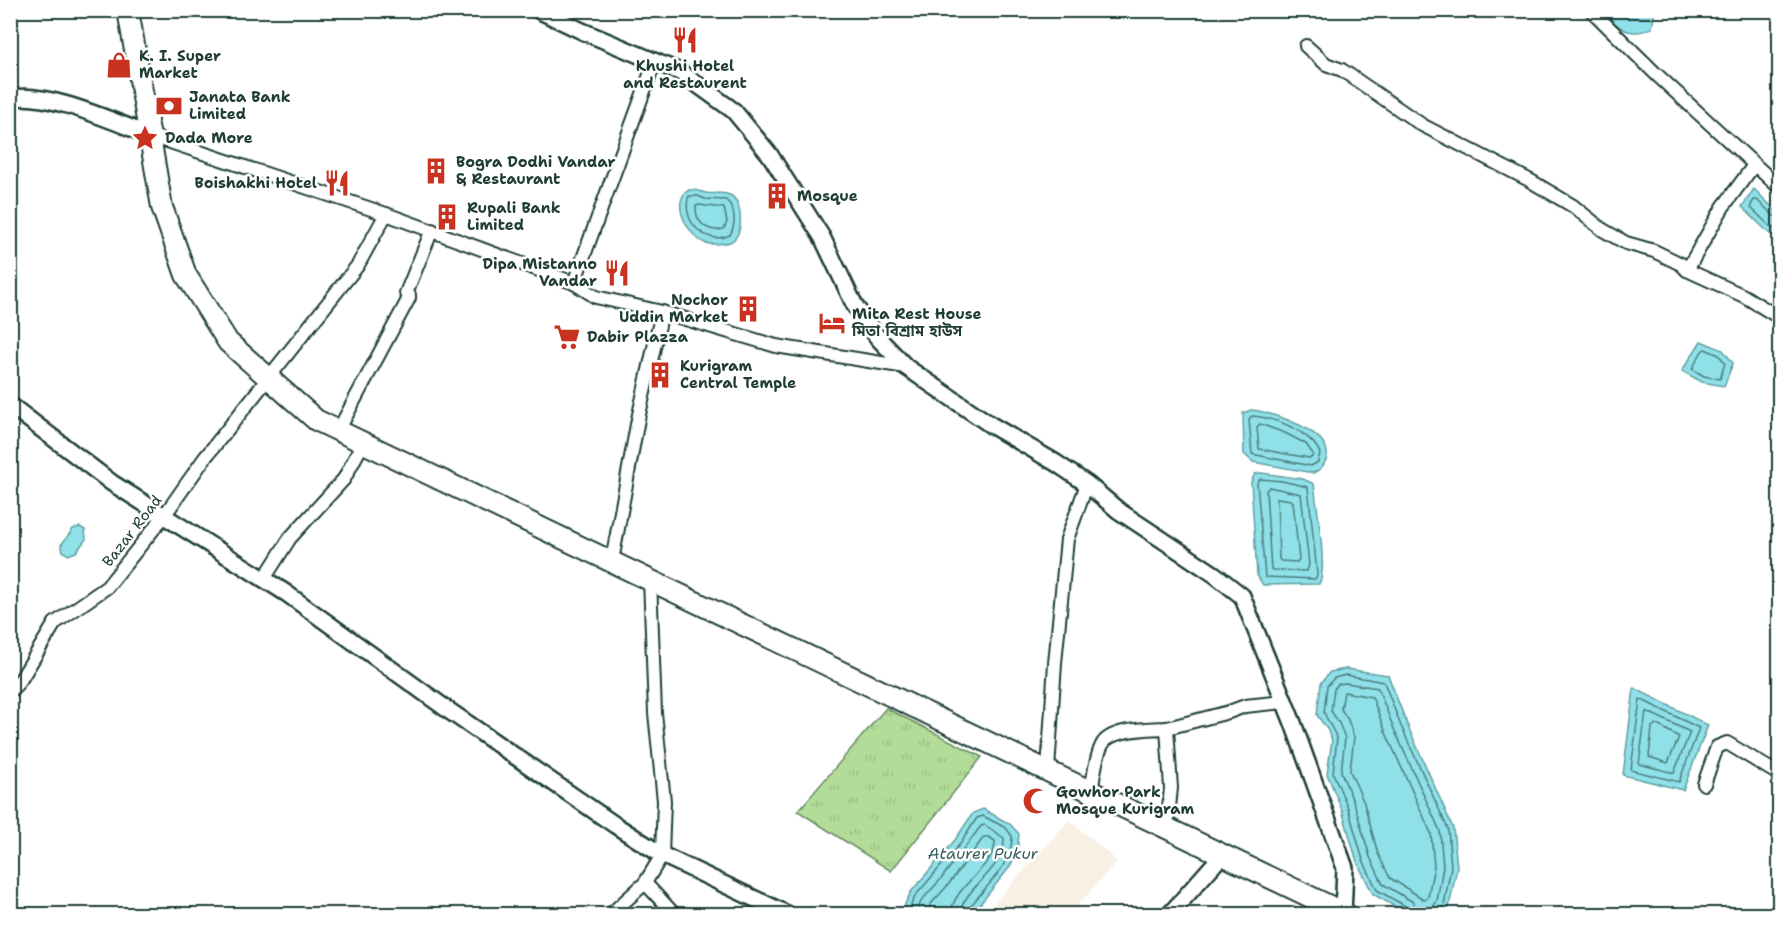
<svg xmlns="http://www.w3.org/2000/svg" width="1790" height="925" font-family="'Shantell Sans','Noto Sans Bengali',sans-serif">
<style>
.built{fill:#f8f0e2}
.grass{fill:url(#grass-tufts);stroke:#698c66;stroke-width:1.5}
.water{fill:#8fe0e9;stroke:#629fa1;stroke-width:1.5}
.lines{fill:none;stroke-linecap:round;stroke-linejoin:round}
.shore{stroke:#4c7e7c;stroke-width:1.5}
.minor-casing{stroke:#1f3d34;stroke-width:16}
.tertiary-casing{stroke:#1f3d34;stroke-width:20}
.trunk-casing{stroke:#1f3d34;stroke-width:24}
.minor{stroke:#fff;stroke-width:12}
.tertiary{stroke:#fff;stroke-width:15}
.trunk{stroke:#fff;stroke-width:20}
.labels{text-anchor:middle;stroke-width:5;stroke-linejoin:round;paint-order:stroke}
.poi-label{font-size:15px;font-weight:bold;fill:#1f3d34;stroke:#fff;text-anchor:start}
.street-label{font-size:15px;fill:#1f3d34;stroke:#fff}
.water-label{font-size:16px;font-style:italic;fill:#355e58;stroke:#fff}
</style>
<defs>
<pattern id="grass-tufts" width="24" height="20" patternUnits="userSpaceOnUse" patternTransform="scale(1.5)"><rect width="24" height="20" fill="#b3dc99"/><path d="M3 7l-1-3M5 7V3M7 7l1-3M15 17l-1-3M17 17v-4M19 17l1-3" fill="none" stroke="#9abe84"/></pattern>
</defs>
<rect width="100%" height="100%" fill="#fff"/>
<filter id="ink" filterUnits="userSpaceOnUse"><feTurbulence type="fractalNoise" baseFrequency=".0167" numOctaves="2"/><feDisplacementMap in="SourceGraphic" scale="12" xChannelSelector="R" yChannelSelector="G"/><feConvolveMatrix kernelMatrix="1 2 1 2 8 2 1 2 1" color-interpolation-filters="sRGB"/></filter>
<g filter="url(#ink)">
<path class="built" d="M1069,820L1117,861L1070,914H985Z"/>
<path class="grass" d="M886,708L982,757L891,871L798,811Z"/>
<g class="water">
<path d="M1655,10L1652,28C1648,29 1642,32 1638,32C1625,33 1610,23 1608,11Z"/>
<path d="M1754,189L1779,214V233L1771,235L1742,207Z"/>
<path d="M689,190C697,189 699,192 706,193C714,195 722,191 730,195C742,201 743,227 736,237C733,241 728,243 724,243C717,244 711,245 705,243C689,237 669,202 689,190Z"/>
<path d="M1701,341L1723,350L1733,363L1724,386L1702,382L1682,371Z"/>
<path d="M1251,410C1271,412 1336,432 1326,460C1323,467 1320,470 1313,473L1253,462L1244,454L1243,413Z"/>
<path d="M1261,473L1303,479L1314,484C1316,504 1328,570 1319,584L1263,585L1257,575L1251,482L1255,474Z"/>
<path d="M80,527L85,530L86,539L76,552L68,555L63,551L61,545L73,529Z"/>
<path d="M1346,669L1388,675L1407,724L1453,828L1457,867L1449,908L1443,914H1408L1373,894L1357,862L1342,810L1327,774L1332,740L1327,729L1317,715L1321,683L1330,672Z"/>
<path d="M1634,688L1708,725L1683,790L1623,775Z"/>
<path d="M983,809L1010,824L1019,834L1017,853L1009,868L972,914H906L905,904L911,892L955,840L973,813Z"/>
</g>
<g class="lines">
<g class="shore">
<path d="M698,196L705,199L726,200C736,209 736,224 730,235C706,247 680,220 689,196Z"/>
<path d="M699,205L724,208L727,222L724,229C708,233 695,223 696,206Z"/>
<path d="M1780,217L1774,216L1757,200H1754L1751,205V208L1772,228H1780"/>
<path d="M1705,349L1719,355L1725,363L1720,379L1704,376L1692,369L1702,351Z"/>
<path d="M1252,416C1276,418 1310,431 1320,453L1318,462L1311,466L1252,454L1249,419Z"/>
<path d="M1260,424L1285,433L1306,444L1313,454L1312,457L1309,458L1259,449L1257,427Z"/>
<path d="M1260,479L1282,481L1308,487L1316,563L1317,575L1315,579L1265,577L1257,483Z"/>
<path d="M1269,487L1301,494L1309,564L1307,571L1273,570L1271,569L1266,491Z"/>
<path d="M1277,498L1291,500L1293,502L1299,559L1297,562L1281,561L1279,559Z"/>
<path d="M1344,692L1372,697L1386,733L1431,833L1434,866L1428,897L1425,900L1390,878L1378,854L1364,803L1350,771L1354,737L1348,720L1341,709Z"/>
<path d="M1640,699L1699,728L1679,782L1631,770Z"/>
<path d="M1646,711L1690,732L1674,773L1639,764Z"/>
<path d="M1656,724L1679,737L1668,763L1649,757L1652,727Z"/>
<path d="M912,914L911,905L916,895L960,844L977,818L983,816L1006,828L1012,836C1013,864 985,887 969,908L968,914"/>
<path d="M919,914V906L922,900L941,879L981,826L985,825L1004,838C1006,870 962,888 960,914"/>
<path d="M928,914L930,905L948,885L984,837H988L995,841C996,867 952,886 951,914"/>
<path d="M1410,914L1407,907L1377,890L1363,860L1348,808L1333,773L1337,738L1324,713L1327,686L1334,678L1346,675L1384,682L1401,726L1448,829L1451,867L1444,905L1439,914"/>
<path d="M1417,914L1413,902L1383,884L1370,857L1355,806L1341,772L1345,738L1339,723L1331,711L1334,689L1338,684L1346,683L1378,688L1394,729L1440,831L1443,867L1437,901L1432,908L1431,914"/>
</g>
<g class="minor-casing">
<g id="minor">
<path d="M1591,10L1656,74L1780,188"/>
<path d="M1306,46L1326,64L1342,70L1422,125L1529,180L1573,206L1603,230L1626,243L1654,251L1681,264L1687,270L1744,296L1780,318"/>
<path d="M149,135L386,214L574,283L655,61"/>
<path d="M1687,270L1723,207L1754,165"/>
<path d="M574,283L596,297L662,312"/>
<path d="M338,431L409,298V295L406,293L432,230"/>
<path d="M612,561L638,419L662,312L776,346L906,367"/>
<path d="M264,579L290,538L344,479L363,443"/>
<path d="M10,692L21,679L55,623L107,587L164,516L204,459L358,265L386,214"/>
<path d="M1167,728L1229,712L1245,706L1284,702"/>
<path d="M1048,770L1055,663L1067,539L1087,484"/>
<path d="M1704,784L1717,747L1727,743L1780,775"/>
<path d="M1091,791C1094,777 1095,758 1102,745C1110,728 1151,729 1167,728L1171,788L1167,827"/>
<path d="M645,883L674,914"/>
<path d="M611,914L645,883L662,855L664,801L655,713L650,579"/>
</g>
</g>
<g class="tertiary-casing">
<g id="tertiary">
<path d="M538,10L582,31L680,72L734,111L770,155L822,237L855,306L878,338L906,367L991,425L1056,463L1087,484L1119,511L1214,574L1242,596L1293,723L1345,868L1343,914"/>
<path d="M10,99C42,89 117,123 149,135"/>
<path d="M10,405L112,483L286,593L448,710L615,825L662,855L787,914"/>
<path d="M1170,914L1223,854"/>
</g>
</g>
<g class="trunk-casing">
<path id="trunk" d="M128,10L162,207L186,275L228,342L316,420L1346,914"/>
</g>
<use href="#minor" class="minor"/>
<use href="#tertiary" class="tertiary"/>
<use href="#trunk" class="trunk"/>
</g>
</g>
<defs>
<g id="restaurant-bare" transform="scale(2.07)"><path d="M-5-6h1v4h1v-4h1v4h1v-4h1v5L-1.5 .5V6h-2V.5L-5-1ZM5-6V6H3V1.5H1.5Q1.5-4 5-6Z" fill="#c8321e" stroke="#fff" stroke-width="2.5" paint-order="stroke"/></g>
<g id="shop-bare" transform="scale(2.07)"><path d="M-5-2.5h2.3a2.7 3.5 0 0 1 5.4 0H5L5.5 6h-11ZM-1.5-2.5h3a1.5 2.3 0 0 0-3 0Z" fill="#c8321e" stroke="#fff" stroke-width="2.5" paint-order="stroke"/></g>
<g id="bank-bare" transform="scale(2.07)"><path d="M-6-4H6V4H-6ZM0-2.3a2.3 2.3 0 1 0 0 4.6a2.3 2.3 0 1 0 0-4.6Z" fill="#c8321e" stroke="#fff" stroke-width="2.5" paint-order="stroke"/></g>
<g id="sight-bare" transform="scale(2.07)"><path d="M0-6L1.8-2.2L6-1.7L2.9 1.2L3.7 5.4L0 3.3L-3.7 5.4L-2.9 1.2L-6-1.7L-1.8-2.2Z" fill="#c8321e" stroke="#fff" stroke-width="2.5" paint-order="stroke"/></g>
<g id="building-bare" transform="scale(2.07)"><path d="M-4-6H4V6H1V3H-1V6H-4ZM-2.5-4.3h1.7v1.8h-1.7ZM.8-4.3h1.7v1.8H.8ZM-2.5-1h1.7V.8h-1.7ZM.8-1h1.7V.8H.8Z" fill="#c8321e" stroke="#fff" stroke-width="2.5" paint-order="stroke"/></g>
<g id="hotel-bare" transform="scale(2.07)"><path d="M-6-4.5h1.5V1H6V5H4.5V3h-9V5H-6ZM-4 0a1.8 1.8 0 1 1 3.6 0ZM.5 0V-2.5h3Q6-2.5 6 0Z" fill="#c8321e" stroke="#fff" stroke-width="2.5" paint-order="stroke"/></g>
<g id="supermarket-bare" transform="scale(2.07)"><path d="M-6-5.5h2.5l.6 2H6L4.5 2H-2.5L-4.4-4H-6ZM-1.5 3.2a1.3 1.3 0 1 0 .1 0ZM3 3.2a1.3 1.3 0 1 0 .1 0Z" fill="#c8321e" stroke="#fff" stroke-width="2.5" paint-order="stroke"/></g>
<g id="mosque-bare" transform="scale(2.07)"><path d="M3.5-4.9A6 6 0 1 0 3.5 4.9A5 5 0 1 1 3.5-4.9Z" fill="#c8321e" stroke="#fff" stroke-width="2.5" paint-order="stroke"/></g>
</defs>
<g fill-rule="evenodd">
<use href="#restaurant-bare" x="685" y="40"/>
<use href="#shop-bare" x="119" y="65"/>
<use href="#bank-bare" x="169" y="106"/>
<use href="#sight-bare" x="145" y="138"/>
<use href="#building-bare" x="436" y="171"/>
<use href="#restaurant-bare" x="337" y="183"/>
<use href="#building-bare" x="777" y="196"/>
<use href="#building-bare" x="447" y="217"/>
<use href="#restaurant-bare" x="617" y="273"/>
<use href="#building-bare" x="748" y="309"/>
<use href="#hotel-bare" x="832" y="323"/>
<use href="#supermarket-bare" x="567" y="337"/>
<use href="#building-bare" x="660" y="375"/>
<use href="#mosque-bare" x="1036" y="801"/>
</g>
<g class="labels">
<g class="poi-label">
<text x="139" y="61">K. I. Super<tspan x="139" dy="17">Market</tspan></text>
<text x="685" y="71" text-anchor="middle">Khushi Hotel<tspan x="685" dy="17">and Restaurent</tspan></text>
<text x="189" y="102">Janata Bank<tspan x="189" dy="17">Limited</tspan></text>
<text x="165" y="143">Dada More</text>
<text x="456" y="167">Bogra Dodhi Vandar<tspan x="456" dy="17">&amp; Restaurant</tspan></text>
<text x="317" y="188" text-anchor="end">Boishakhi Hotel</text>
<text x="797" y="201">Mosque</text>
<text x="467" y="213">Rupali Bank<tspan x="467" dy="17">Limited</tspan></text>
<text x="597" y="269" text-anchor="end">Dipa Mistanno<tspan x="597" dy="17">Vandar</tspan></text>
<text x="728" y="305" text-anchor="end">Nochor<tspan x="728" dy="17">Uddin Market</tspan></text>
<text x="852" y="319">Mita Rest House<tspan x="852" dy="17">মিতা বিশ্রাম হাউস</tspan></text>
<text x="587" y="342">Dabir Plazza</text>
<text x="680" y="371">Kurigram<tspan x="680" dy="17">Central Temple</tspan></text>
<text x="1056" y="797">Gowhor Park<tspan x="1056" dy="17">Mosque Kurigram</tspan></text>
</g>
<g class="street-label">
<text transform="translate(132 531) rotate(-52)" y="5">Bazar Road</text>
</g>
<g class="water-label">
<text x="983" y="859">Ataurer Pukur</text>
</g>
</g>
<rect width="1790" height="925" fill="none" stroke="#fff" stroke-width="36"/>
<rect x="18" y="18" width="1754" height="889" fill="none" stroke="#1f3d34" stroke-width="2" filter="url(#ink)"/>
</svg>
